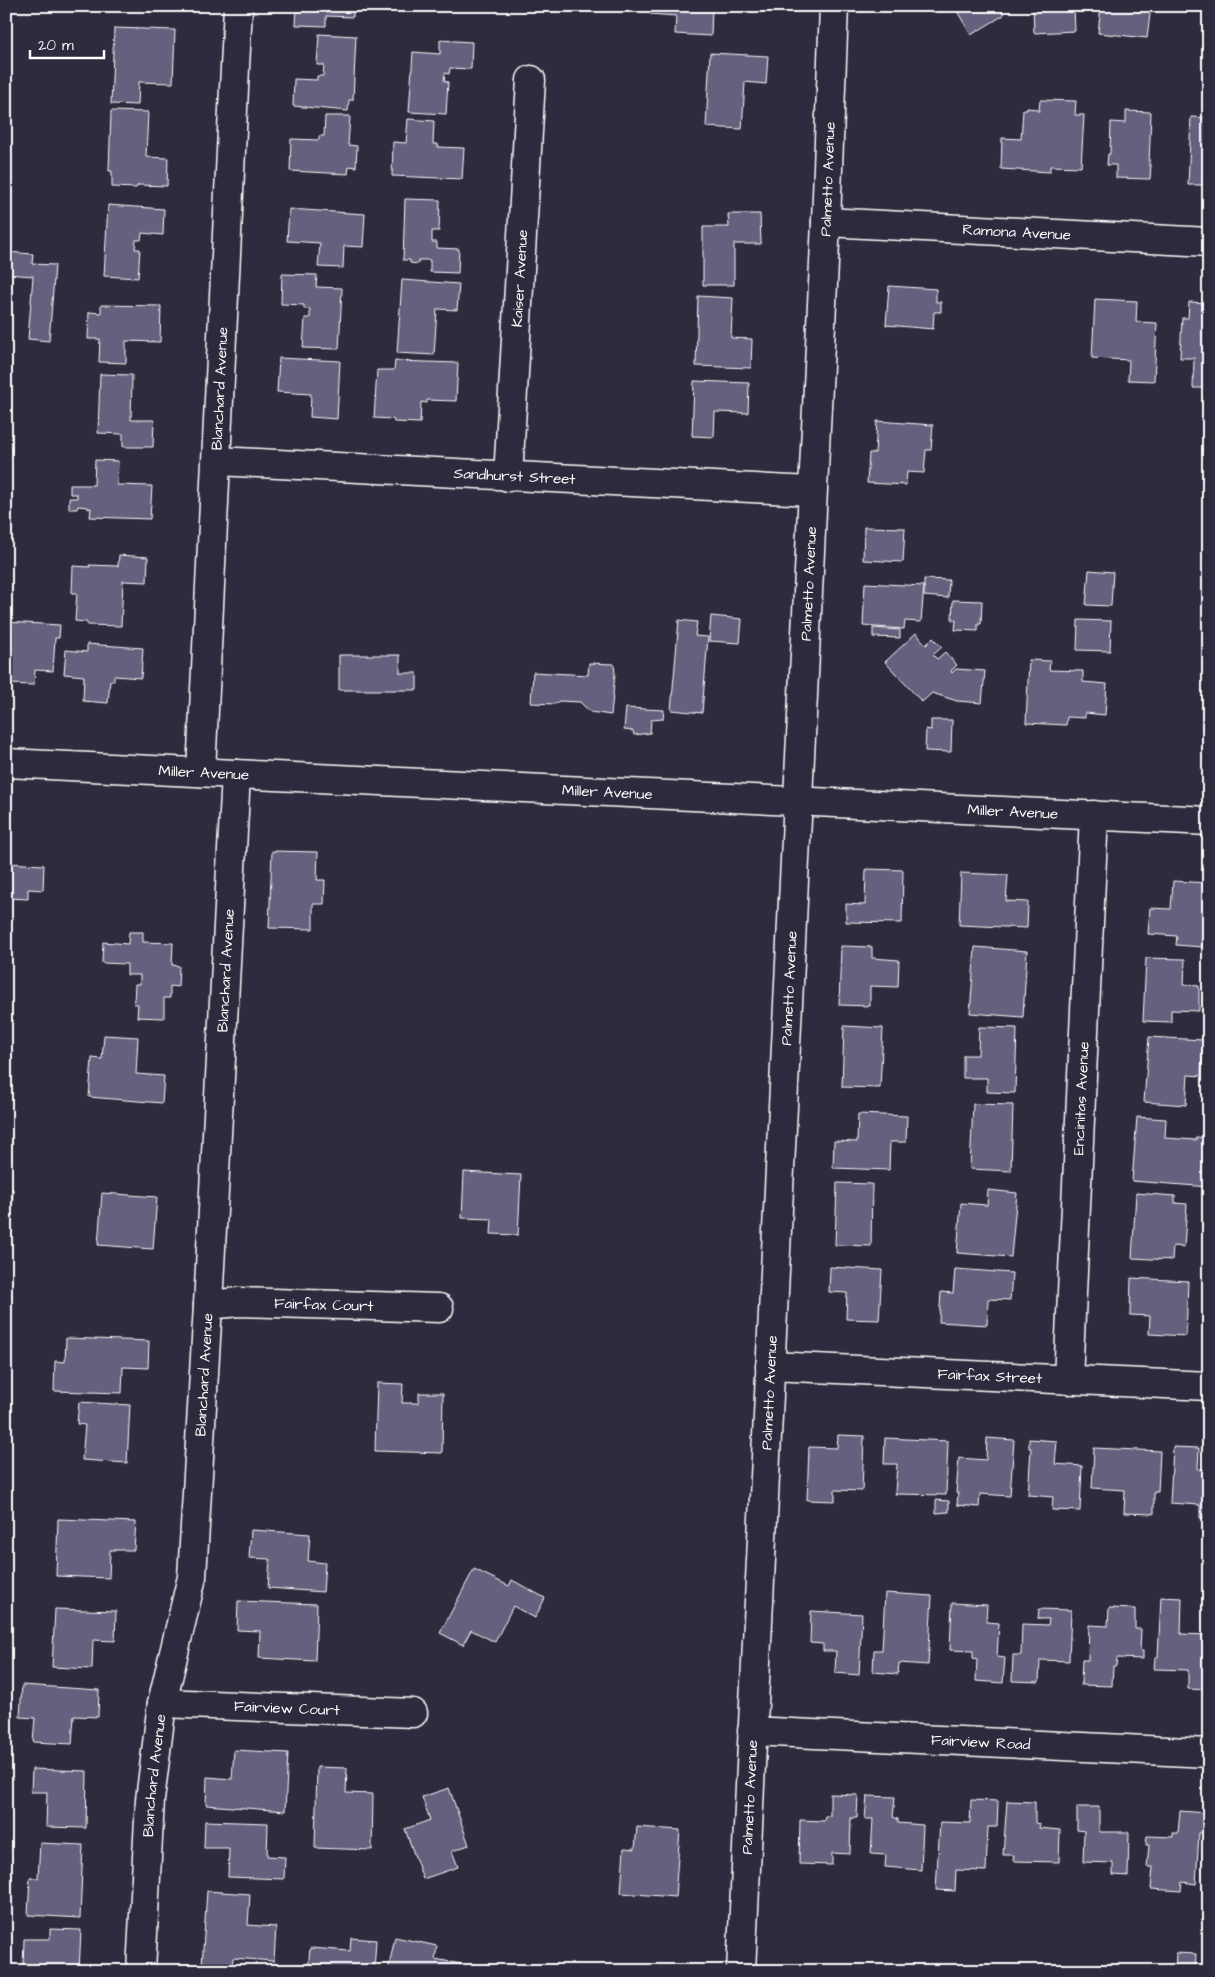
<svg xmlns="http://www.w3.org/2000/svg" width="1215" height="1977" font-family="'Architects Daughter',sans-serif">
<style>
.building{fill:#66607e;stroke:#fff}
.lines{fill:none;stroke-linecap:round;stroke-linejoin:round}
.minor-casing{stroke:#fff;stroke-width:31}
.minor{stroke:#2f2a3d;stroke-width:28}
.labels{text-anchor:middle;stroke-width:4;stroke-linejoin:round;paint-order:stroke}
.street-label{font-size:15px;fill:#fff;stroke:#2f2a3d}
</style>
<rect width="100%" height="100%" fill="#2f2a3d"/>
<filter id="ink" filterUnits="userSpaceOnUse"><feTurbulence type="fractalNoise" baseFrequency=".02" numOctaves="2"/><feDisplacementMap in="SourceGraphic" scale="10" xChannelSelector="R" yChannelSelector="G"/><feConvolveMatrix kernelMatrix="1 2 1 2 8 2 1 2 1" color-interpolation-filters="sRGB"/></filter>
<g filter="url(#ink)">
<g class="building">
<path d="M297,6H353V17L326,16V26L296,25Z"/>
<path d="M651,6H712L711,36L675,34L676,16L650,14Z"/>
<path d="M954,6H999L1004,15L971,35Z"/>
<path d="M1033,6H1074L1075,31L1034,33Z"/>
<path d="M1101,6H1151L1147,38L1098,33Z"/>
<path d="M114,28L175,30L173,83L139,82L138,105L111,104Z"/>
<path d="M319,34L356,36L353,100H349L348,111L293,106L294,79L317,80V76H323L324,65H317Z"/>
<path d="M440,40L472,42L471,69L450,68L449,74L445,73L444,81L448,82L446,114L409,112L413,52L440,54Z"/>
<path d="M710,53L768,56L766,84L745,82L742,129L706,127Z"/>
<path d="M1040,100L1076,101L1075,115H1084L1081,167L1050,166V172L1001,169L1002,138L1021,139L1023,110H1027V108L1037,109V111H1039Z"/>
<path d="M111,111L148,112L146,157L168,158L167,186L138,185L136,188L112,187V171H109Z"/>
<path d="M1126,111L1151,112L1149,165H1151L1150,179L1116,178V165H1107L1108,154H1110L1111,122L1126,123Z"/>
<path d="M325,116H350L348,145L357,146L356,167L349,166L348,174L290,171L291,139L319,140V136H324Z"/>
<path d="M1191,117L1209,118V185H1188Z"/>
<path d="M408,119L434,121L433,144H438V147L464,148L462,179L392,176L393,142L406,143Z"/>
<path d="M405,199L440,200L439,231H432V242H437V248L459,249L458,273L430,272V260H418V264L410,263V260H403Z"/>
<path d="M108,205L164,209L163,235L142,233L141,240H136L135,249H140L138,278L104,276Z"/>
<path d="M289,209L365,214L363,247L344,246L343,268L318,267L320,243L287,241Z"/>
<path d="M728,214H760L761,244H734V285H703V227H729Z"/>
<path d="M6,252L33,254L32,264L55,265L49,341L28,339L33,276L6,274Z"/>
<path d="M282,274L317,275L316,287L342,288L339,349L303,348L305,318H310V309H304V305L281,304Z"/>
<path d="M402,280L459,284L457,310L437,309L434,355L397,353Z"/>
<path d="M889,286L936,289V302H941V312H934L933,329L886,325Z"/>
<path d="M698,296L733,298L731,338L752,339L751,368L696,366Z"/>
<path d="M1095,299L1137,301L1136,322L1157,323L1154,381L1128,380L1129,360L1092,358Z"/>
<path d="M1189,302L1209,303V388H1193L1194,358H1180L1182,318H1188Z"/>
<path d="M101,305L161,306L160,342L126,341V363L99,362L100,339H88L89,312L101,313Z"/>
<path d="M279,358L340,361L337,419L310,417L311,394L277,392Z"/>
<path d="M395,361L458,363L456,401L427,400V403L421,402L420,423L394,422L393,419L374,418L377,370H394Z"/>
<path d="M100,374L132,375L131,420H154L153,447H123V434L98,433Z"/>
<path d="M694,381L749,383L748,413L715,412L714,437L692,436Z"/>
<path d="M877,421L933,425L931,450H926L924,473L907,472L906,485L867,483L869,453H875Z"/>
<path d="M95,460L118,461L117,485L152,486L150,519L90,517L91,508L88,509V507L78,506L77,509H69V498H77V494H70V485H94Z"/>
<path d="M864,527L905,528L903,562L863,560Z"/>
<path d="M119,555L148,557L147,582L123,581L121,626L88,625L86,622L75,621L77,593H72L73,566L90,567L89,565L118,566Z"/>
<path d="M1089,570L1113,572L1111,606L1086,605Z"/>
<path d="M924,579L949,580L948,598L924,596Z"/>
<path d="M865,583L924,586L921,622L905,621L904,629L863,626Z"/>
<path d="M953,600L982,601L981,624H978V631L955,630L956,620H952Z"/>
<path d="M711,616L742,619L740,643L709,641Z"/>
<path d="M679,620L697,622L695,636L708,637L702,713L671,710Z"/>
<path d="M1078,620L1111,621L1110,651L1077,650Z"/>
<path d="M6,622L60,625L59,638H55L53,671L35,670L34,685L6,684Z"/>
<path d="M873,628L900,630V638L873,637Z"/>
<path d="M916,633L926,645L933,638L942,647L933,655L937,659L945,652L957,665L951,671L952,673L956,669L985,671L982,703L957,701L932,693L922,702L885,662Z"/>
<path d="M87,644L143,648L141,678L114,676V681H110L108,703L83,701L84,676L64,674L66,650L87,652Z"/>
<path d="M339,655H400V673H417V690H339Z"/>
<path d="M1029,660L1050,661L1049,670L1083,671V682L1107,684L1105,715L1085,713V718L1067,717L1066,725L1026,723Z"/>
<path d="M589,663L614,664L615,674L611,715L590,712L580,702L559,701L555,704L531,703L533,672L588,675Z"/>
<path d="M626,708L664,710L663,719L651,720L650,733L634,735L633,731L624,730Z"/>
<path d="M931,720H952L951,752L925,751L926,729L931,730Z"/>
<path d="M272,851L318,852L317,880H325L324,904H313V929L269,928Z"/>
<path d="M6,863L44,865L43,890L28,889V899L6,898Z"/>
<path d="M866,869L903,870L902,923L846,922V904L865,905Z"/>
<path d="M961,873L1008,875L1006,901L1028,902L1027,928L959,925Z"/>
<path d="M1173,881L1209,883V938H1202V947L1176,945L1177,936L1148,934L1150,908L1171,909Z"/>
<path d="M129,932H143V942L173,943L172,965L179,966L178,987L170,986V998H164V1018L137,1017L138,1004H134L135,984H140V975H127V964L102,963L103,942L128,944Z"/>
<path d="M841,946L872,947V958L899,960L898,987L870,986V1006L839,1005Z"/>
<path d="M975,947L1027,951L1023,1017L970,1013Z"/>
<path d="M1146,958L1185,959L1184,985L1199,986V1011L1171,1010V1022L1143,1021Z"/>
<path d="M844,1026L883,1028L880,1088L842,1087Z"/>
<path d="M979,1027L1017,1028L1015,1093L987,1092V1078H963V1055H978Z"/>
<path d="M104,1035L138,1037L136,1074L164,1076L162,1103L89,1097L92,1058L102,1059Z"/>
<path d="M1149,1037L1203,1040L1201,1076L1188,1075L1186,1105L1144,1102Z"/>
<path d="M973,1104L1013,1105L1011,1171L970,1169Z"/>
<path d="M858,1114L907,1116L906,1142H890L889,1170L833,1168L834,1141L857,1142Z"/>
<path d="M1137,1117L1166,1119L1165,1138L1196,1140V1137L1209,1138V1187L1132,1181Z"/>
<path d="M464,1172L521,1175L518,1235L491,1234L492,1219L462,1218Z"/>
<path d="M837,1183L872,1184L871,1246L835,1245Z"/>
<path d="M6,1188L13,1189L12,1208H6Z"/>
<path d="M988,1190L1017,1193L1011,1257L957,1253L961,1203L987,1205Z"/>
<path d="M102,1193L157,1197L153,1249L98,1245Z"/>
<path d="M1136,1193L1175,1196V1203L1187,1204L1184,1247L1173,1246L1172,1260L1132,1258Z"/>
<path d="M830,1267L882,1270L879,1320L846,1319L847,1293L829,1292Z"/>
<path d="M955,1269L1012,1273L1010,1300L988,1299L987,1325L939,1322L941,1292L953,1293Z"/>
<path d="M1131,1278L1188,1281L1186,1336L1149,1334L1150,1316L1130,1315Z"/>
<path d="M66,1338L149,1341L148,1368L123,1367L122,1393L54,1391L55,1361L65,1362Z"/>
<path d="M377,1383L403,1384L402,1403H419V1393H443L442,1453L375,1451Z"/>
<path d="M79,1402L130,1405L127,1463L82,1460L85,1425L77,1424Z"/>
<path d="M838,1435L864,1436L862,1491L835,1490V1501L807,1500L809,1447L837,1448Z"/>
<path d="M885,1438L948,1441L946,1495L895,1494L897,1464H884Z"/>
<path d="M987,1438L1014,1440L1010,1496L980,1494L979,1507L957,1505L958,1493H956L959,1458L986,1460Z"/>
<path d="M1029,1439L1057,1441L1055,1464L1082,1466L1080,1511L1052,1510L1053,1497L1028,1495L1031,1448H1029Z"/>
<path d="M1173,1447L1199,1448L1198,1469L1209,1470V1518H1200V1505L1170,1503Z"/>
<path d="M1094,1448L1160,1451L1158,1492H1154V1514L1124,1513L1125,1490L1092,1488Z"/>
<path d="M936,1500L949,1501V1512L936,1513Z"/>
<path d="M58,1519L136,1522L134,1550H110L109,1578L56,1576Z"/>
<path d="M251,1530L310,1534L308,1561L325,1563L323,1592L268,1588L270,1559L249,1558Z"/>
<path d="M474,1569L509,1586L512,1580L545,1598L535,1618L513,1606L495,1642L471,1630L463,1645L440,1633Z"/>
<path d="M885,1593L932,1596L928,1665L899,1663L898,1674L873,1672L874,1650H882Z"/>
<path d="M1161,1597L1182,1598L1181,1634L1208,1635L1207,1660H1209V1690L1188,1689V1670L1154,1669L1155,1657H1158Z"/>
<path d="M238,1601L317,1604L315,1661L259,1658L260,1631L237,1630Z"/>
<path d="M952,1603L987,1605L986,1622L999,1623L997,1657L1005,1658L1003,1683L976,1681L977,1659L973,1658V1651L950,1650Z"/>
<path d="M1109,1608L1135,1609V1629H1141L1140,1651H1143V1659L1117,1658L1116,1666H1113L1112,1686L1081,1685L1082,1660H1088L1089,1625L1108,1626Z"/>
<path d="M55,1609L116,1611L115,1641L93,1640L92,1669L52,1667Z"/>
<path d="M1039,1609L1071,1610L1069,1661L1040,1660L1039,1682L1012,1681L1013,1655H1021L1022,1624L1048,1625L1049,1619H1038Z"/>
<path d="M811,1611L862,1614L859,1675L835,1673L836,1651H823V1644L810,1643Z"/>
<path d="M22,1685L99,1690L98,1717L74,1716L72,1744L33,1742L35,1718L20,1717Z"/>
<path d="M234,1750L288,1753L285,1811L206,1805L207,1777L232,1779Z"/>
<path d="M317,1767L347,1768L346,1793L373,1794L372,1850L315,1848Z"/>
<path d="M32,1769L87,1771L86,1828L46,1827L47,1792H31Z"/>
<path d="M449,1788L469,1845L452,1851L458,1867L423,1879L405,1829L430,1820L422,1797Z"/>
<path d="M830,1794L858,1795L857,1818H851L850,1854L832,1853V1865L799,1864L800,1820L824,1821L825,1816H830Z"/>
<path d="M867,1796L895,1797L893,1817L898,1819V1823L923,1825L921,1870L885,1867L886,1855L871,1854L873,1819H865Z"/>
<path d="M971,1800L998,1801L997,1827H988L986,1871L956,1870L955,1891L936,1890L940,1822L970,1823Z"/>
<path d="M1007,1801L1035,1802V1823L1040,1824L1039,1828L1060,1830L1059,1862L1013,1861L1014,1855H1003Z"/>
<path d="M1077,1807H1099V1832H1129L1128,1876L1113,1875V1863L1083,1862L1084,1831L1077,1830Z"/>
<path d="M1180,1811L1206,1813L1205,1833H1199L1196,1884L1182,1882L1181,1891L1151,1889L1153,1867H1147L1149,1845H1146L1147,1836L1173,1837V1833H1178Z"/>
<path d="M205,1821L268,1823L267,1856L285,1857L284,1879L228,1877L229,1848H204Z"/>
<path d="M637,1827L680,1830L675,1897L621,1893L624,1848L635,1849Z"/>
<path d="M40,1843L83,1845L80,1918L28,1915L30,1878H38Z"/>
<path d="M207,1891L250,1894L248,1925L276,1927L274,1961L233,1958L232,1967L202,1965Z"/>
<path d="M50,1929L81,1930L79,1971H33V1969L23,1968L24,1939H50Z"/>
<path d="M395,1937L437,1946L435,1959L461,1964L460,1971H388Z"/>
<path d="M351,1938L376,1940L374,1971H308L310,1948L350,1951Z"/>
<path d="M1176,1953L1196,1954L1195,1971H1175Z"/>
<path d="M932,1966L981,1968V1971H932Z"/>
<path d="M794,1967L825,1969V1971H793Z"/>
</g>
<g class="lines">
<g class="minor-casing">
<g id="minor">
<path id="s1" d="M826,222L1209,242"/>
<path id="s2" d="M217,461L812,491"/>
<path id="s3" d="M508,477L531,80"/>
<path id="s4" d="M6,763L1209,821"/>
<path id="s5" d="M201,772L238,6"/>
<path id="s6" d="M208,1305L239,1302L439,1308"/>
<path id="s7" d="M770,1366L1209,1386"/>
<path id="s8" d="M1068,1380L1094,815"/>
<path id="s9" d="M162,1703L413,1713"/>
<path id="s10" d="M752,1731L1209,1753"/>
<path id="s11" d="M141,1971L150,1800L162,1703L192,1577L208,1305L236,774"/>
<path id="s12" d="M741,1971L826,222L834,6"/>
</g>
</g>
<use href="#minor" class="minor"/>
</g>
</g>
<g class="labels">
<g class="street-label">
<text dy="5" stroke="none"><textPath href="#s12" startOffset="1794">Palmetto Avenue</textPath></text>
<text dy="5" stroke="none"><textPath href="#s1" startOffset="191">Ramona Avenue</textPath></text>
<text dy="5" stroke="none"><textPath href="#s3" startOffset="199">Kaiser Avenue</textPath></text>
<text dy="5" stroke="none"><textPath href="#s5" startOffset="384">Blanchard Avenue</textPath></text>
<text dy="5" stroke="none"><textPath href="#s2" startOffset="298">Sandhurst Street</textPath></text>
<text dy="5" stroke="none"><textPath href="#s12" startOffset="1389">Palmetto Avenue</textPath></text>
<text dy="5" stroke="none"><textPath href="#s4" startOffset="198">Miller Avenue</textPath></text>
<text dy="5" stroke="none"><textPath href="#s4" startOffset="602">Miller Avenue</textPath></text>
<text dy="5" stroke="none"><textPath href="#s4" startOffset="1008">Miller Avenue</textPath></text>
<text dy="5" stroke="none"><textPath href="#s11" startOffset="1006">Blanchard Avenue</textPath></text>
<text dy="5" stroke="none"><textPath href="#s12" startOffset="984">Palmetto Avenue</textPath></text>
<text dy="5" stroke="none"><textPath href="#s8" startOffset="282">Encinitas Avenue</textPath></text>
<text dy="5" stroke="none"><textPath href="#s6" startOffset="116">Fairfax Court</textPath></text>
<text dy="5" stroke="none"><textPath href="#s11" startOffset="601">Blanchard Avenue</textPath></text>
<text dy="5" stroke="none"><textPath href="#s7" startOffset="220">Fairfax Street</textPath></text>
<text dy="5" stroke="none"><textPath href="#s12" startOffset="579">Palmetto Avenue</textPath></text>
<text dy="5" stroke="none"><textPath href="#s9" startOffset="125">Fairview Court</textPath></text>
<text dy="5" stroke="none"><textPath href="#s10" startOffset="229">Fairview Road</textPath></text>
<text dy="5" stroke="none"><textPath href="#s11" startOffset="196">Blanchard Avenue</textPath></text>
<text dy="5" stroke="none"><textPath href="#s12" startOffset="174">Palmetto Avenue</textPath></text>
</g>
</g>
<rect width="1215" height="1977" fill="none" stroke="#2f2a3d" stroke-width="25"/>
<rect x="12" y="12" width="1190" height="1952" fill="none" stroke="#fff" stroke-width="2" filter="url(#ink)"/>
<path d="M30 50v8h74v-8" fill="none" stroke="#ffffff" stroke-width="2.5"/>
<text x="38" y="50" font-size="15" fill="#ffffff" stroke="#2f2a3d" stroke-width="4" paint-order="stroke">20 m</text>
</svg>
